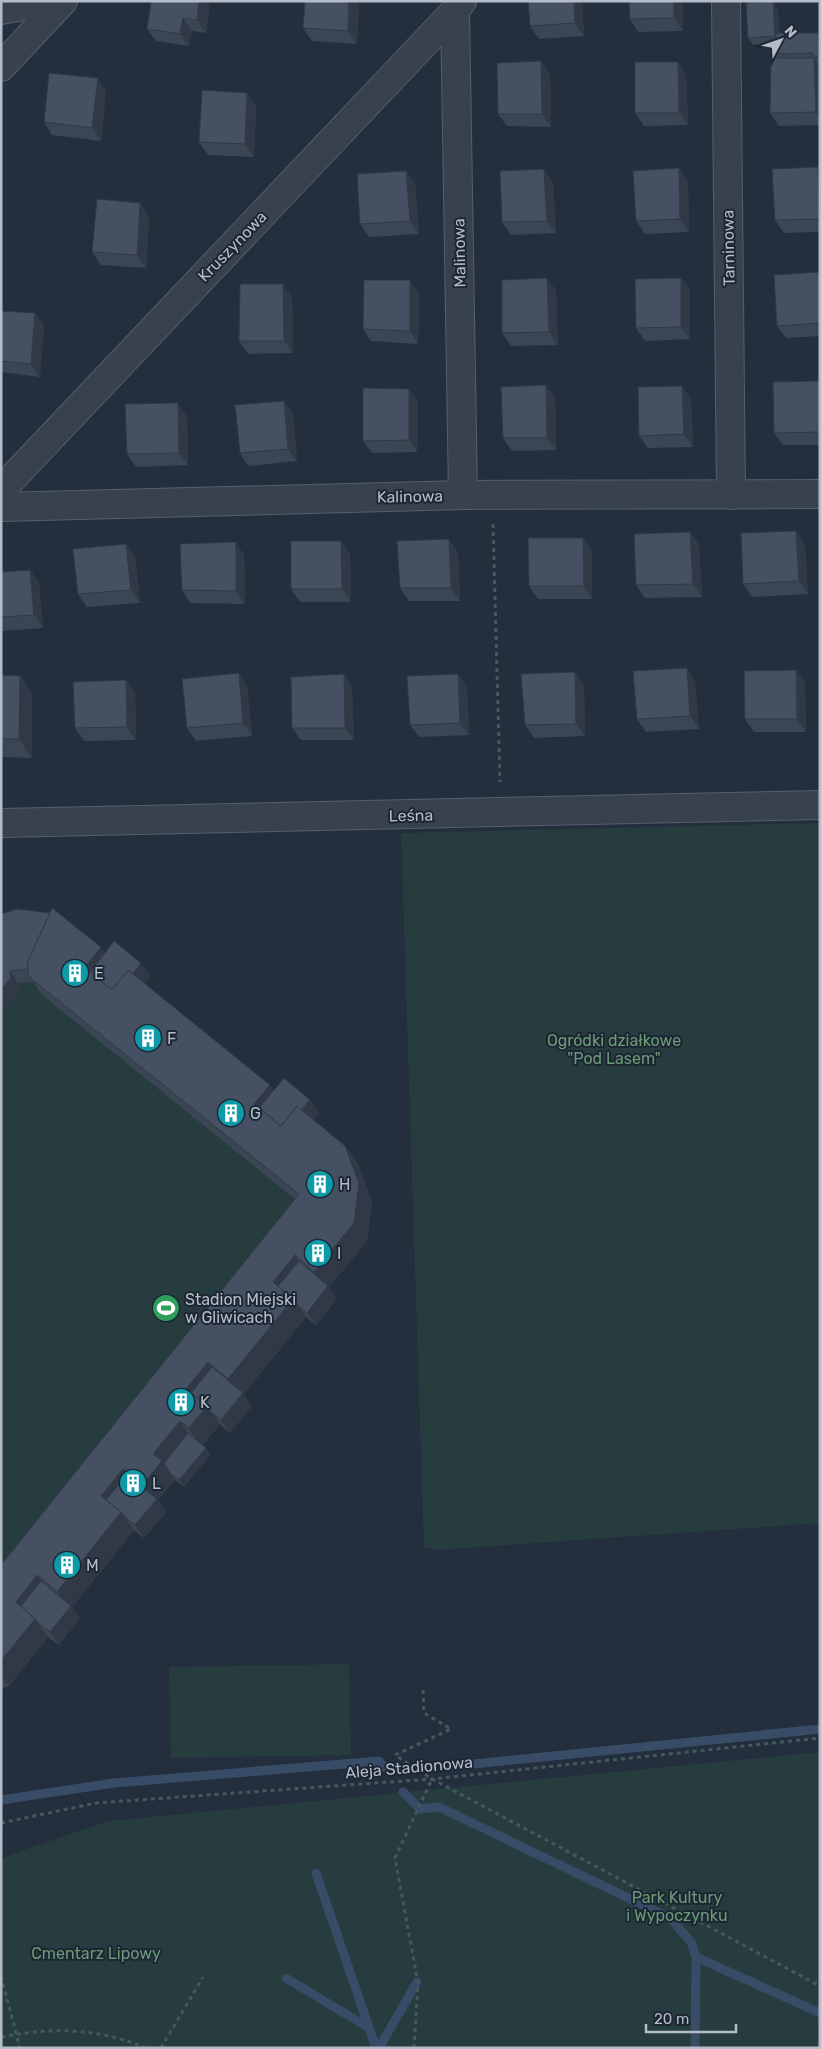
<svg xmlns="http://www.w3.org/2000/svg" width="821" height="2049" font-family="Rubik,sans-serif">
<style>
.green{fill:#263c3f}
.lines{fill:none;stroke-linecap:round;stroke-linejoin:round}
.stream{stroke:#394c67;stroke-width:9}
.minor-casing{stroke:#565f6c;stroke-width:30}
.path{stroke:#44595c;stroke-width:3;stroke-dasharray:4 4;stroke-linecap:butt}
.minor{stroke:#38414e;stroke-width:28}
.wall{fill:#3b4654}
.shaded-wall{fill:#303945}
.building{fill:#455162;stroke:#303945}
.labels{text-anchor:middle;stroke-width:4;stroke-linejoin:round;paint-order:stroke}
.street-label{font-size:16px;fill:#b4bcc9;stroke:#1d2633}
.poi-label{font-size:16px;fill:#b4bcc9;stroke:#1d2633;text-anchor:start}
.park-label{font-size:16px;fill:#6b9a76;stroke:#1d2633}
</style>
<rect width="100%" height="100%" fill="#242f3e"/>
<g class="green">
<path d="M820,823V1523L439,1550L424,1547L401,833Z"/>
<path d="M1,930L150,976L141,988L282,1103L293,1091L319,1113L310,1125L358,1164L372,1201L367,1241L327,1290L337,1299L316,1325L306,1317L241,1397L252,1406L230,1433L220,1425L202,1446L210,1455L184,1487L175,1480L156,1502L166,1512L144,1538L134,1530L70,1610L80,1618L59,1645L48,1637L9,1686L1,1689Z"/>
<path d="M349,1664L351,1755L171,1758L169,1667Z"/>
<path d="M820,1752V2048H1V1860L12,1854L109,1821Z"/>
</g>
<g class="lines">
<g class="stream">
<path d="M454,1766L820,1729"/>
<path d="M403,1792L420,1809L439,1807L670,1918L691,1942L696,1957L695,2048"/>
<path d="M1,1800L114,1783L379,1761L385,1768"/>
<path d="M316,1873L376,2048"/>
<path d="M696,1957L820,2013"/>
<path d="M286,1978L369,2028"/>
<path d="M379,2048L417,1982"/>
</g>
<g class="minor-casing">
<g id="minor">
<path d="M726,1L731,495"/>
<path d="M1,10L54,1"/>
<path d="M455,11L463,495"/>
<path d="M1,67L63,1"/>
<path d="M1,490L455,11L462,1"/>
<path d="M1,507L463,495L820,494"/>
<path d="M1,823L820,805"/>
</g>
</g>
<g class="path">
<path d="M493,524L500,782"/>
<path d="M423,1690L424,1713L451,1729L395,1755L432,1779L820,1986"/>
<path d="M1,1823L96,1803L432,1779L820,1738"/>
<path d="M1,1976L20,2048"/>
<path d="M1,2037C52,2027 98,2028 146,2048"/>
<path d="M161,2048L203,1977"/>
<path d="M414,2048L418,1983L395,1858L432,1779"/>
</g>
<use href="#minor" class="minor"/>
</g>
<g class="wall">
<path d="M151,1H210L206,33L192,31L189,46L156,41L147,29Z"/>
<path d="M359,1L357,44L312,41L303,28Z"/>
<path d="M528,1H582L584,36L539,39L530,26Z"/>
<path d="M682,3L683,31L638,32L630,19Z"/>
<path d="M778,8L779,33L820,36V125L779,126L770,113L774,58L771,54L770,44L753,45L748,38Z"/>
<path d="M550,74L551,127L507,126L498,114Z"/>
<path d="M686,74L688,125L644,126L635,113Z"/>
<path d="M106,91L101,141L52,135L44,122Z"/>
<path d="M247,93L256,106L254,157L208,155L199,142Z"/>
<path d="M679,168L688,181L689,232L645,234L636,221Z"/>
<path d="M820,169V232L784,233L775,220Z"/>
<path d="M406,171L415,184L419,234L369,237L360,224Z"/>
<path d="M553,182L556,233L511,235L502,222Z"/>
<path d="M140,203L149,216L146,268L101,265L92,252Z"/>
<path d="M820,272V336L786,338L777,326Z"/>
<path d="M547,278L556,291L558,345L511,346L502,333Z"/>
<path d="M681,278L690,291V339L645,341L636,328Z"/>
<path d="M419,293L418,344L371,341L363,329Z"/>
<path d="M292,297L293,353L248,354L239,341Z"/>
<path d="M1,311L35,313L44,325L40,377L1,372Z"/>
<path d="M820,381V445H783L774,433Z"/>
<path d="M555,398L556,450L512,451L503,438Z"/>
<path d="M691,399L693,447L648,448L639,436Z"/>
<path d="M418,402L417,452L372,453L363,441Z"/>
<path d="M293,414L297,461L248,466L240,453Z"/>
<path d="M187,416L188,465L136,467L127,454Z"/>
<path d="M796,531L805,544L808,594L752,597L743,584Z"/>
<path d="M690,532L699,545L702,597L645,598L636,585Z"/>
<path d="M583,538L592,551V599H538L529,586Z"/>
<path d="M458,552L460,601H409L400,588Z"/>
<path d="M350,553L351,602H300L291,589Z"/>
<path d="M244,555L245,604L190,603L182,590Z"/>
<path d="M135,556L140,603L87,607L78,594Z"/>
<path d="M30,570L39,583L43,628L1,631V572Z"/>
<path d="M796,670L805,683L806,732H754L745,719Z"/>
<path d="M344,674L352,687L354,740H301L292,728Z"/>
<path d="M458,674L467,687L469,735L419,737L410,725Z"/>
<path d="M1,675L20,676L32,694V758L1,757Z"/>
<path d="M126,680L135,693L136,740L84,741L75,728Z"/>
<path d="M695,681L699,729L646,732L637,719Z"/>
<path d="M584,685L585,736L534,738L525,725Z"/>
<path d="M247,686L252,736L196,741L187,728Z"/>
<path d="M1,914L104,953L150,976L144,984L274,1090L310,1100L319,1113L313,1120L345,1146L358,1164L372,1201L367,1241L329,1287L337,1299L316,1325L306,1317L244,1394L252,1406L230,1433L220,1424L202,1445L206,1448L210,1455L184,1487L175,1480L158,1500L166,1512L144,1538L134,1530L72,1607L80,1618L59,1645L47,1636L48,1637L9,1686L1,1689V1565L295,1199L42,995L33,982L18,983L20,991L1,1014Z"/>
</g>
<g class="shaded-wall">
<path d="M199,1H210L206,33L197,20Z"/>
<path d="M349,1H359L357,44L348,31Z"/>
<path d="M574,1H582L584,36L575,23Z"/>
<path d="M674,1H681L682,3L683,31L674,18Z"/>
<path d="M773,1L778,8L780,43L775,36Z"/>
<path d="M183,18L192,31L189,46L180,34Z"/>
<path d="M818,33L820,36V58L819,56Z"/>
<path d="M814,58L820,66V117L816,112Z"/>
<path d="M541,61L550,74L551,127L542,114Z"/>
<path d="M678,62L686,74L688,125L679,113Z"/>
<path d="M98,78L106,91L101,141L92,128Z"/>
<path d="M247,93L256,106L254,157L245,144Z"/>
<path d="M818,167L820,169V219H819Z"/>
<path d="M679,168L688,181L689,232L680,219Z"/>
<path d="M544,169L553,182L556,233L547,221Z"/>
<path d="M406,171L415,184L419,234L410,221Z"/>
<path d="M140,203L149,216L146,268L137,255Z"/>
<path d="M547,278L556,291L558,345L549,332Z"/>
<path d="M681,278L690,291V339L681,327Z"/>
<path d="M410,280L419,293L418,344L410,331Z"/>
<path d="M283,284L292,297L293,353L284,341Z"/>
<path d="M35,313L44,325L40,377L31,364Z"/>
<path d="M546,385L555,398L556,450L547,438Z"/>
<path d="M682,386L691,399L693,447L684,434Z"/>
<path d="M409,389L418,402L417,452L409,440Z"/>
<path d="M284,401L293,414L297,461L288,449Z"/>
<path d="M178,403L187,416L188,465L179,453Z"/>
<path d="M796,531L805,544L808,594L799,581Z"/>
<path d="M690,532L699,545L702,597L693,584Z"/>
<path d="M583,538L592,551V599L584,586Z"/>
<path d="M449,539L458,552L460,601L451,588Z"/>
<path d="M341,541L350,553L351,602L342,589Z"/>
<path d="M236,542L244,555L245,604L236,591Z"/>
<path d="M126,544L135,556L140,603L131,590Z"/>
<path d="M30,570L39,583L43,628L34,615Z"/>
<path d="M687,668L695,681L699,729L690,716Z"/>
<path d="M796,670L805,683L806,732L797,719Z"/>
<path d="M575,672L584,685L585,736L576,724Z"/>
<path d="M239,673L247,686L252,736L243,723Z"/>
<path d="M344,674L352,687L354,740L345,728Z"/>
<path d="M458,674L467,687L469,735L460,723Z"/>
<path d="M20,676L32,694V758L19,739Z"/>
<path d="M126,680L135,693L136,740L127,727Z"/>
<path d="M101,947L113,966L100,982L85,967Z"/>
<path d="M141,963L150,976L125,1008L116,995Z"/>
<path d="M10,971L18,983L20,991L1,1014V990Z"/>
<path d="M270,1085L283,1103L270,1119L254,1104Z"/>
<path d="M310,1100L319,1113L294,1144L285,1131Z"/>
<path d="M345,1146L358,1164L372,1201L367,1241L329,1287L337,1299L316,1325L307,1313L326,1289L314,1272Z"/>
<path d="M295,1255L308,1274L288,1297L273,1282Z"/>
<path d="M293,1299L306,1317L244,1394L252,1406L230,1433L221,1420L241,1396L228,1379Z"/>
<path d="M208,1362L221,1380L202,1404L186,1389Z"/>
<path d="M207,1406L220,1424L201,1447L189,1428Z"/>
<path d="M180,1421L192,1439L168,1470L175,1480L158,1500L166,1512L144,1538L135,1525L155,1501L143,1484L153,1454Z"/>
<path d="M206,1448L210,1455L184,1487L179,1480Z"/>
<path d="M123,1469L136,1487L117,1511L101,1496Z"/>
<path d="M121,1512L134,1530L72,1607L80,1618L59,1645L50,1632L69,1608L57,1592Z"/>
<path d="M37,1575L50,1593L31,1617L16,1602Z"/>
<path d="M35,1619L48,1637L9,1686L1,1676V1661Z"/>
</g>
<g class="building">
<path d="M151,1H199L197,20L183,18L180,34L147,29Z"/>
<path d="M305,1H349L348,31L303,28Z"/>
<path d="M528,1H574L575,23L530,26Z"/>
<path d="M629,1H674V18L630,19Z"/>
<path d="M773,1L775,36L748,38L746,3Z"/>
<path d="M776,33H818L819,56H813V53L771,54L770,39H776Z"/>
<path d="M771,58H814L816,112L770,113Z"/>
<path d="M541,61L542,114H498L497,63Z"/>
<path d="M635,62H678L679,113H635Z"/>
<path d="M49,73L98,78L92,128L44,122Z"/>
<path d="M202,90L247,93L245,144L199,142Z"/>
<path d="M818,167L819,219L775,220L772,169Z"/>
<path d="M679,168L680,219L636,221L633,171Z"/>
<path d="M544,169L547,221L502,222L500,171Z"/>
<path d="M406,171L410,221L360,224L357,174Z"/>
<path d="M97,199L140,203L137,255L92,252Z"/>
<path d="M820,272V323L777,326L774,275Z"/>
<path d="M547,278L549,332L502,333V280Z"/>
<path d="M681,278V327L636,328L635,279Z"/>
<path d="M364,280H410V331L363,329Z"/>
<path d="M240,284H283L284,341H239Z"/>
<path d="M1,311L35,313L31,364L1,361Z"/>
<path d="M820,381V432L774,433L773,382Z"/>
<path d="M546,385L547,438H503L501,387Z"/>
<path d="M682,386L684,434L639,436L638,387Z"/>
<path d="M363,388L409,389V440L363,441Z"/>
<path d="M284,401L288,449L240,453L235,405Z"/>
<path d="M178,403L179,453L127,454L125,404Z"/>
<path d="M796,531L799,581L743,584L741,533Z"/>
<path d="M690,532L693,584L636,585L634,534Z"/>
<path d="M528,538H583L584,586H529Z"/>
<path d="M449,539L451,588H400L397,541Z"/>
<path d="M291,541H341L342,589H291Z"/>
<path d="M236,542V591L182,590L180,544Z"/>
<path d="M126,544L131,590L78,594L73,549Z"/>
<path d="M30,570L34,615L1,617V572Z"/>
<path d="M687,668L690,716L637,719L633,671Z"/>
<path d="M796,670L797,719H745L744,671Z"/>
<path d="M575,672L576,724L525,725L521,674Z"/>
<path d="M239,673L243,723L187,728L182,679Z"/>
<path d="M344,674L345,728H292L291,677Z"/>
<path d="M458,674L460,723L410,725L407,676Z"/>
<path d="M1,675L20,676L19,739H1Z"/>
<path d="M126,680L127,727L75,728L73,682Z"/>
<path d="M52,908L101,947L85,967L112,990L128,970L270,1085L254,1104L281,1126L297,1106L345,1146L359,1183L354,1223L314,1272L295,1255L273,1282L293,1299L228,1379L208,1362L186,1389L207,1406L189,1428L180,1421L153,1454L162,1461L143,1484L123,1469L101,1496L121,1512L57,1592L37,1575L16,1602L35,1619L1,1661V1565L299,1194L29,977L27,963Z"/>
<path d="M17,909L50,913L27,963L28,969L10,971L11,978L1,990V914Z"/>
<path d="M114,941L141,963L133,974L128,970L112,990L90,972Z"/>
<path d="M284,1078L310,1100L301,1110L297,1106L281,1126L259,1108Z"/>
<path d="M299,1261L328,1286L307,1313L297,1305L293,1299L278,1286Z"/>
<path d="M212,1367L243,1393L221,1420L211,1412L207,1406L191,1393Z"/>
<path d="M188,1433L206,1448L179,1480L170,1473L164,1463Z"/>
<path d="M127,1475L157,1499L135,1525L125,1517L121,1512L106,1500Z"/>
<path d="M41,1581L71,1606L50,1632L38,1623L35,1619L21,1606Z"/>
</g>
<defs>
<g id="building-disc" transform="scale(1.4375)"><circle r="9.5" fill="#0f9aa8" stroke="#1d2633"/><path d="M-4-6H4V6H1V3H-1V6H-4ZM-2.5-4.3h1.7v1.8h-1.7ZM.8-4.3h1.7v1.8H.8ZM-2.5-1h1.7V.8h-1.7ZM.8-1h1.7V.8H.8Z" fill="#fff"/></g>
<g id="stadium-disc" transform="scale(1.4375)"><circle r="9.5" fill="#2e9e5b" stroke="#1d2633"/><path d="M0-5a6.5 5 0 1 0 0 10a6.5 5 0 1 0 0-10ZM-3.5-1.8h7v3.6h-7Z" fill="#fff"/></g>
</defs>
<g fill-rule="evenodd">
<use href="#building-disc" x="75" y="973"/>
<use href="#building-disc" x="148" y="1038"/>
<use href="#building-disc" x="231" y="1113"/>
<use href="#building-disc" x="320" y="1184"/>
<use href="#building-disc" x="318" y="1253"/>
<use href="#stadium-disc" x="166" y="1308"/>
<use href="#building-disc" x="181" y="1402"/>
<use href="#building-disc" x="133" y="1483"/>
<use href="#building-disc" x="67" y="1565"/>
</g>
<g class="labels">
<g class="street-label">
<text transform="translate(232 246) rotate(-46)" y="6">Kruszynowa</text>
<text transform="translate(728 248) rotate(-91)" y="6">Tarninowa</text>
<text transform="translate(459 253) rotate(-91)" y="6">Malinowa</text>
<text transform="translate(410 496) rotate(-1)" y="6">Kalinowa</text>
<text transform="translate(411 815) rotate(-1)" y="6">Leśna</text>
<text transform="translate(409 1767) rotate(-5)" y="6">Aleja Stadionowa</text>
</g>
<g class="poi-label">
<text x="94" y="979">E</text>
<text x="167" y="1044">F</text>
<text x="250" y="1119">G</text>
<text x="339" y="1190">H</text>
<text x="337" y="1259">I</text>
<text x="185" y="1305">Stadion Miejski<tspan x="185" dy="18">w Gliwicach</tspan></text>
<text x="200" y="1408">K</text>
<text x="152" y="1489">L</text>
<text x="86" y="1571">M</text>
</g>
<g class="park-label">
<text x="614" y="1046">Ogródki działkowe<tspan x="614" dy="18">"Pod Lasem"</tspan></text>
<text x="677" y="1903">Park Kultury<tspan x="677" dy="18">i Wypoczynku</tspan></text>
<text x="96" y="1959">Cmentarz Lipowy</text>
</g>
</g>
<rect width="821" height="2049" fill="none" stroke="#b4bcc9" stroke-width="5"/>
<g transform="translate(781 40) rotate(49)" stroke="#1d2633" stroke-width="4" paint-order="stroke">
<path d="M0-4L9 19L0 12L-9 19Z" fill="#b4bcc9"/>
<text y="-8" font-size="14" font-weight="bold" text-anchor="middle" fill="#b4bcc9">N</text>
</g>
<path d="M646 2024v8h90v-8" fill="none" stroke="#b4bcc9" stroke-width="2.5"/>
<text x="654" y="2024" font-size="15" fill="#b4bcc9" stroke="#1d2633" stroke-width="4" paint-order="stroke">20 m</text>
</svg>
